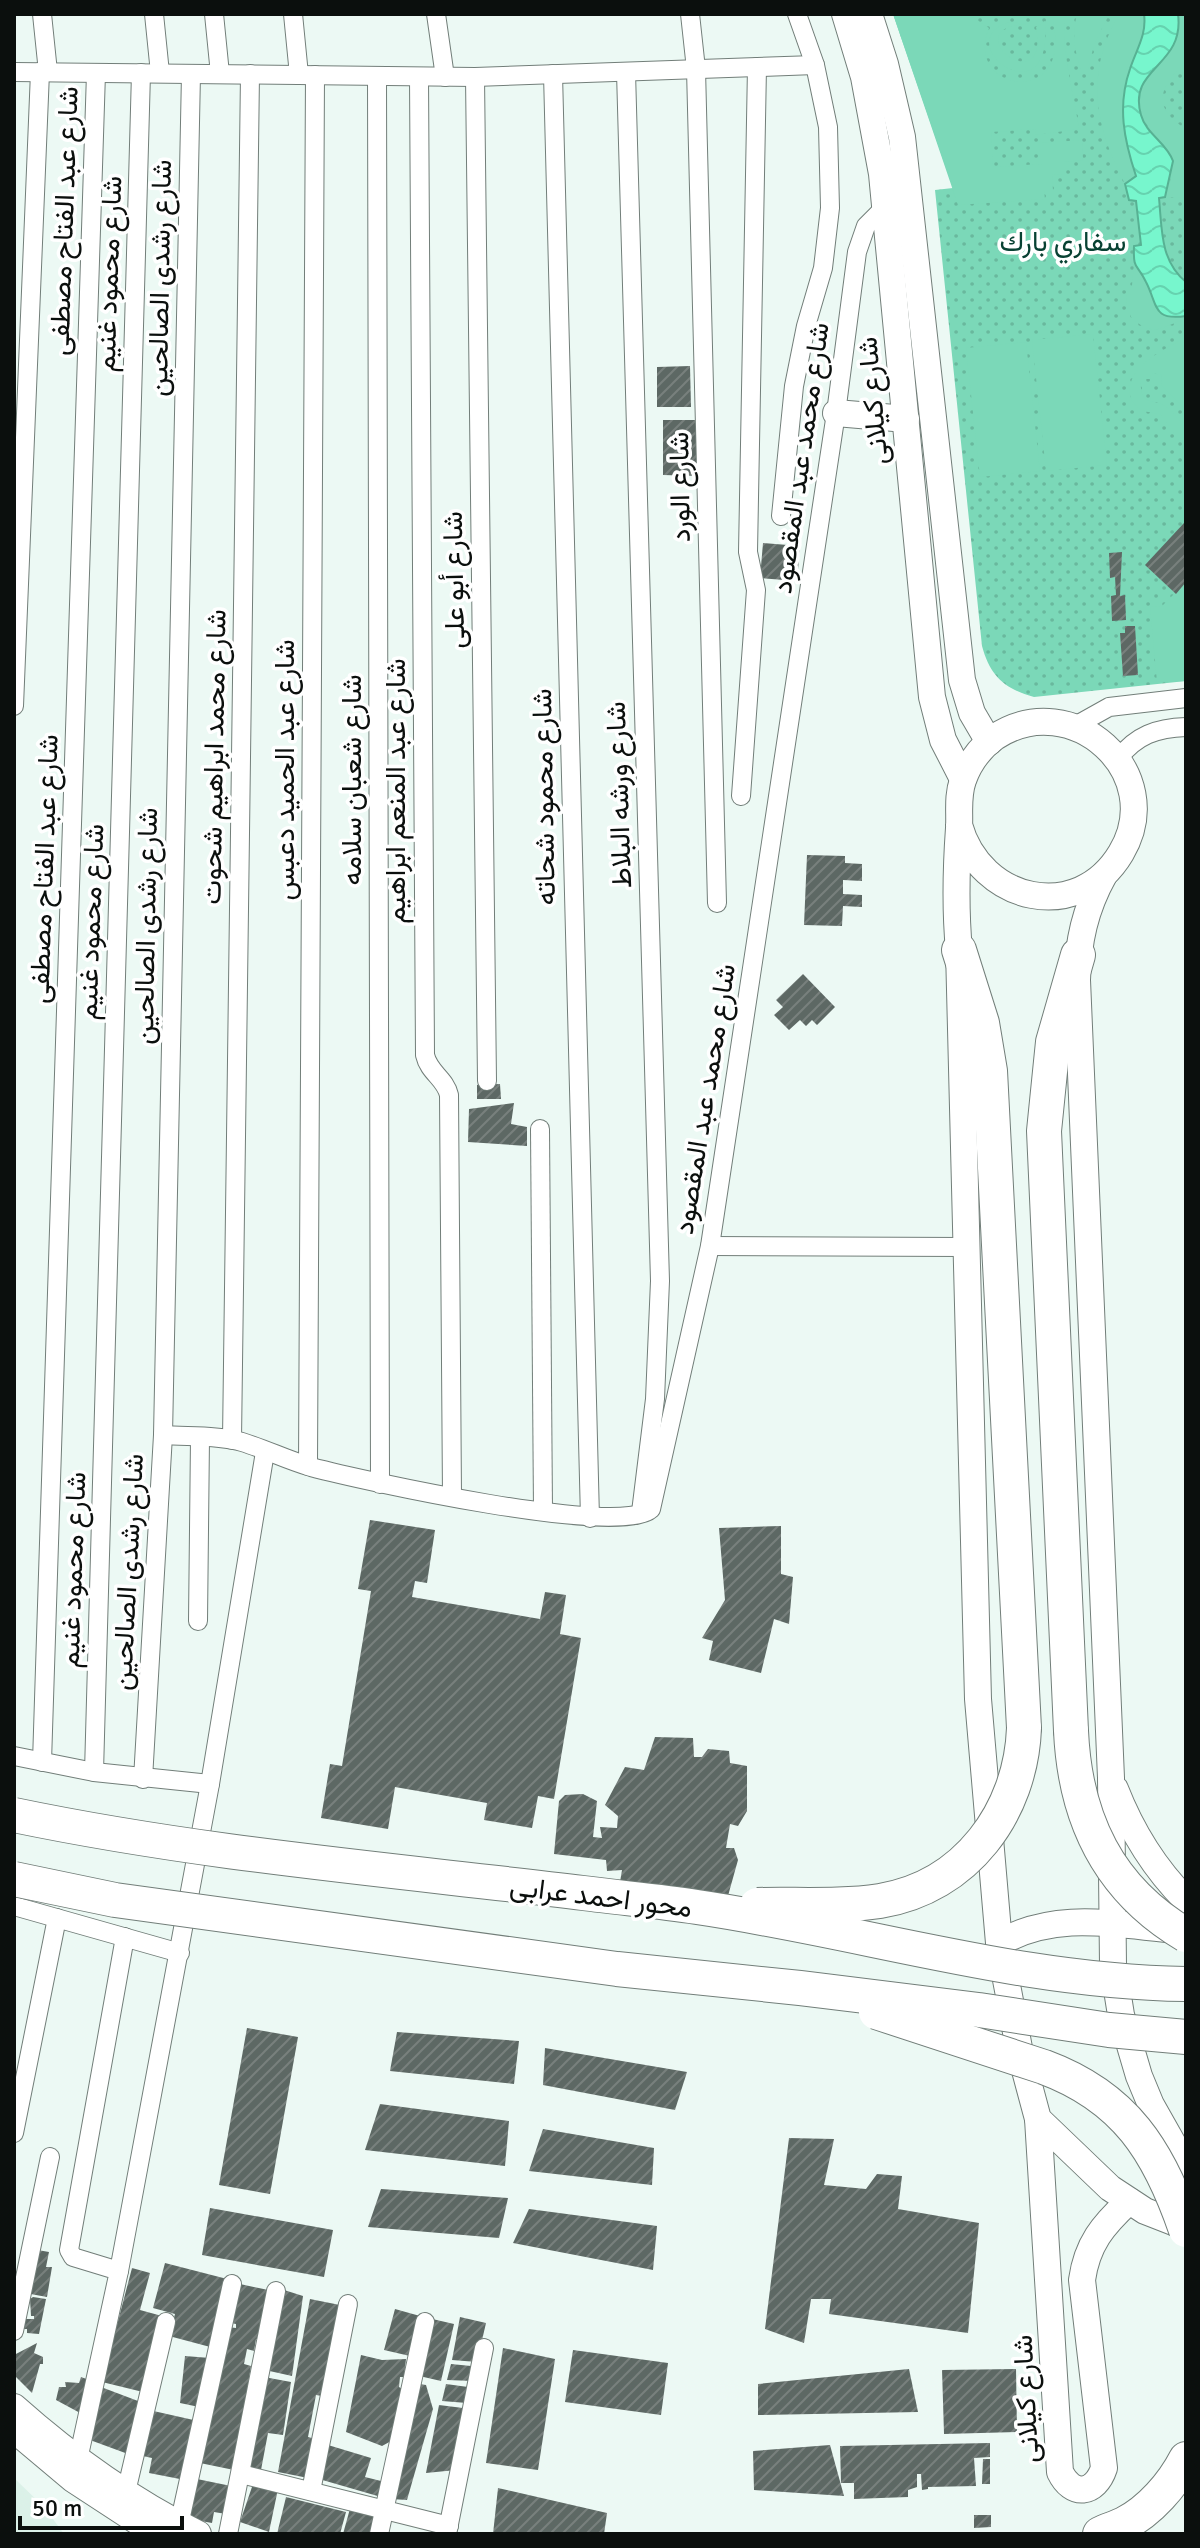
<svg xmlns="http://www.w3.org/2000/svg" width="1200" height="2548" font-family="Signika,Vazirmatn,sans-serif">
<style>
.built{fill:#dbf1e8}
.park{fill:url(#park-dots)}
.garden{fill:#7bd8b8}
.water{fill:url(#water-waves);stroke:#57b193;stroke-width:2}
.building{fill:url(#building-hatch)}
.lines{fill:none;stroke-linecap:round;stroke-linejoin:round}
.street-casing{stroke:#727e79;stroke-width:20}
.secondary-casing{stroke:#727e79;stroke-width:28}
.highway-casing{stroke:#727e79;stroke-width:36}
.street{stroke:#fff;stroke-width:18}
.secondary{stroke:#fff;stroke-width:26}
.highway{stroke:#fff;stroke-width:34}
.highway-bridge-casing{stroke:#727e79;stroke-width:36;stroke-linecap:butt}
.highway-bridge{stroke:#fff;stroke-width:34}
.labels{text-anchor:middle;stroke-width:7;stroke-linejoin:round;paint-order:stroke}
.street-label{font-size:28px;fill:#0b0f0d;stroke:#fff}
.park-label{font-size:28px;fill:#084233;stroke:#fff}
</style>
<defs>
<pattern id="park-dots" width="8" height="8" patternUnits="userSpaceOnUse" patternTransform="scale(2)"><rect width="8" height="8" fill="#7bd8b8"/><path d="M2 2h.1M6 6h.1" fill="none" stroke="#69b89d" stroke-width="1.8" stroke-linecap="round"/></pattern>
<pattern id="water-waves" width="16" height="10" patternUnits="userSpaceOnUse" patternTransform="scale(2)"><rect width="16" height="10" fill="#77f6cd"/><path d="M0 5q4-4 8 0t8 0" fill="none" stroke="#66d2af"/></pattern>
<pattern id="building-hatch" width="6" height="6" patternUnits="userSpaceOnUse" patternTransform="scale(2)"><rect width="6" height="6" fill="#5d6864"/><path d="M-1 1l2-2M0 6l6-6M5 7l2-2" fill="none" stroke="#78807d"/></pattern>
</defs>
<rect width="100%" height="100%" fill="#ecf9f4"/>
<path class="built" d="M14,2478L44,2507L64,2534H14Z"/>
<path class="park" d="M893,14H1186V681L1034,697C1005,689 990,676 982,646L935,190L953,188Z"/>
<g class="garden">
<path d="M893,14H968L989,28C967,81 1039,102 1053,58C1058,43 1054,28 1052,14H1067C1057,34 1076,103 1079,129L1036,135L1035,129L991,132L993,167L1042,164V143L1082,140L1083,160L1064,162V174L1052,175L1053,190H1044L1045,199L958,205Z"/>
<path d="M1077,14H1109L1094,45L1088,69H1081C1074,50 1072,34 1077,14Z"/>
<path d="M1119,14H1144C1147,33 1138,46 1132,63C1118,101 1122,139 1136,176L1125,184C1095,125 1084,75 1119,14Z"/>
<path d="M1178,14H1186C1186,28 1188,44 1186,58C1185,65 1180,68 1175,73C1154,97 1161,113 1186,129L1184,198L1165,197C1167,189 1173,176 1173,167C1173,141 1139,130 1139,103C1138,71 1182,46 1178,14Z"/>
<path d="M1009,22L1026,24C952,28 1050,105 1036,27L1045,21C1054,123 946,43 1009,22Z"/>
<path d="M1134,264L1147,284L1152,301L1168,317L1186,316V319L1156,330L1145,328L1132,319L1126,305L1127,293L1132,285Z"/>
<path d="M1093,334L1107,465L1046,471L1032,340Z"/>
<path d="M1186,337V410L1161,385L1162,375L1151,373L1150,379H1141C1139,409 1153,396 1168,408C1175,413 1180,422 1186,428V436L1179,440L1161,415C1154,412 1148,413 1142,410C1136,407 1131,401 1130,395C1126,365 1165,350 1186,337Z"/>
<path d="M1026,342L1040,471L980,477L966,348Z"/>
<path d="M1186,582V681L1157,682L1150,607L1162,606Z"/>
</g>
<path class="water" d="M1144,14H1178C1185,67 1127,67 1141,115C1146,134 1167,143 1173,161L1165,197L1159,198C1162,229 1160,261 1186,282V316C1152,321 1158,305 1146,282C1137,263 1133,271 1134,246L1141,245L1136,201L1129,200L1125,184L1136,176C1124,140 1117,106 1130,69C1136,50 1147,35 1144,14Z"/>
<g class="building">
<path d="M690,366L691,407H657V367Z"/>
<path d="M663,420H699V476L663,475Z"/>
<path d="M1184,523L1186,582L1176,594L1145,565Z"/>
<path d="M763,543L800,546L797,581L760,578Z"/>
<path d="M1122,552L1120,596L1125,595L1126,620L1112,621L1111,596L1116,595L1115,577L1110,578L1109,553Z"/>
<path d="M1125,626H1135L1138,675L1123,676L1120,633H1125Z"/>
<path d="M807,855L845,856V863L862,864V881L843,880V894L862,895V907L843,906L842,926L804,925Z"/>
<path d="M803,974L835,1007L817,1025L812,1020L806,1026L800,1020L789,1030L774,1015L783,1007L776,1000Z"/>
<path d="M500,1084L501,1099H477V1085Z"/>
<path d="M514,1103L511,1124L527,1127V1146L468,1142L469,1109Z"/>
<path d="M370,1520L435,1530L427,1583L415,1581L412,1597L540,1619L545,1592L566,1595L560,1634L581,1638L554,1799L538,1796L532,1828L484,1820L487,1803L395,1787L388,1829L321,1818L330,1764L342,1766L371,1591L358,1589Z"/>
<path d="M781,1526V1574L793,1577L789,1624L774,1619L761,1673L709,1660L713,1641L702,1638L725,1600L719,1528Z"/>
<path d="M655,1737L693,1738L694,1757H702L708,1749L729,1751L730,1763L747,1766V1811L738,1826L730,1824L726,1848H734L738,1860L726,1903L620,1882L622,1870L607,1871L606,1860L554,1854L559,1801L565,1795L583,1794L597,1801L593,1837L602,1838L600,1827L617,1828L618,1816L605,1805L625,1767L644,1770Z"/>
<path d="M247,2028L298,2037L270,2194L219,2185Z"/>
<path d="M397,2032L519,2041L514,2084L390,2071Z"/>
<path d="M545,2048L687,2072L675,2110L543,2085Z"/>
<path d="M380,2104L509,2121L505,2166L365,2150Z"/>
<path d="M543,2129L654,2148L652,2185L529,2171Z"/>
<path d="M789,2138L834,2139L824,2185L866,2189L877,2174L902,2176L898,2209L979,2223L968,2333L829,2314L831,2299H811L804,2343L765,2329Z"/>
<path d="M381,2189L508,2198L499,2238L368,2227Z"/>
<path d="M210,2208L333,2230L324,2277L202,2255Z"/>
<path d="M529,2209L657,2226L653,2270L513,2243Z"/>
<path d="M32,2249L49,2252L46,2267H52L47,2297L25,2293Z"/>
<path d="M165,2263L231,2280L214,2348L169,2336L175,2314L153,2308Z"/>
<path d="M132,2268L150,2273L140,2310L162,2316L143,2392L102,2382Z"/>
<path d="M240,2284L273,2291L263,2340L256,2339L254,2351L247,2349L244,2364L251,2366L234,2470L200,2463L228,2327L236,2328V2324L231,2323Z"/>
<path d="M281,2289L303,2296L292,2376L265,2370Z"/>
<path d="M33,2297L46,2299L39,2334L27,2333V2329H23V2319H34V2316H31L30,2299Z"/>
<path d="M310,2299L340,2305L322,2396L316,2395L308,2437L316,2439L308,2478L278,2472Z"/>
<path d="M395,2309L420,2316L410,2356L384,2350Z"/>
<path d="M460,2317L486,2323L477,2362L452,2360Z"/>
<path d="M428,2318L454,2324L441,2381L415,2375Z"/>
<path d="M37,2343L34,2353L43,2357V2364H40L32,2393L14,2375V2355Z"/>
<path d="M503,2348L555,2359L538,2470L486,2463Z"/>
<path d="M573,2350L668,2363L661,2415L565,2402Z"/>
<path d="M361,2355L382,2360L406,2359L404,2377H400L399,2387L404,2390L395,2439L382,2446L346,2432Z"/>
<path d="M185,2356L210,2358L204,2408L180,2403Z"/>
<path d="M451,2364L471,2366L473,2381L447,2380Z"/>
<path d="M909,2369L918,2412L758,2415V2384Z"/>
<path d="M1016,2369L1017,2432L944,2434L942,2370Z"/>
<path d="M81,2377L92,2381L82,2414L56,2400L59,2387H66L65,2382L79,2383Z"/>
<path d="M264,2377L291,2382L283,2435L268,2433L261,2470H242Z"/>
<path d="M414,2383L426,2385L433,2409L407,2500L391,2499Z"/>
<path d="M446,2384L468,2387L467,2403L442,2401Z"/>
<path d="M101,2387L138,2401L128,2454L90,2440Z"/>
<path d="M439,2405L463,2408L456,2470L426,2473Z"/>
<path d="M149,2410L198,2421L185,2480L149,2473L152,2458L138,2455Z"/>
<path d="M990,2443V2457L974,2458L976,2486L928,2487V2489L922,2490L921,2474H917V2487L908,2490V2497L854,2499V2483H841L840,2446Z"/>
<path d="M328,2445L371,2458L365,2477L385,2482L381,2497L319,2479Z"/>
<path d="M830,2445L844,2496L754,2490L753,2451Z"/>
<path d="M983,2459H990V2484H982Z"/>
<path d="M197,2479L231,2486L226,2514L214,2512L212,2523L190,2519Z"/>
<path d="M253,2484L278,2489L269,2532L240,2522Z"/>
<path d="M498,2488L607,2513L604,2534H493Z"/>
<path d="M286,2497L346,2512L340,2534H277Z"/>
<path d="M351,2505L382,2513L377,2534H343Z"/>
<path d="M974,2515H991V2527L974,2528Z"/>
</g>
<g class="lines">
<g class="street-casing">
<g id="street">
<path d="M42,14L48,72"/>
<path d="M154,14L160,73"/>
<path d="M214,14L220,74"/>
<path d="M293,14L299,75"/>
<path d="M436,14L445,77"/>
<path d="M690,14L696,69L717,903"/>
<path d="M14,72L475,77L815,65"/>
<path d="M626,72L660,1281L655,1399L641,1512"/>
<path d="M553,74L590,1518"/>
<path d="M377,76L380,1484"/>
<path d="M419,77L425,1055C429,1073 445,1078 449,1095L452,1496"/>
<path d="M475,77L487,1081"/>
<path d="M781,516L794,386L806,326L823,268L830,208L828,127L815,65L797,14"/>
<path d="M14,706L40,72"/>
<path d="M1075,726L1109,707L1186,698"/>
<path d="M1118,759C1136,735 1157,728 1186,727"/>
<path d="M741,796L756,590L748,552L757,67"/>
<path d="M540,1129L543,1511"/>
<path d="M710,1246L966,1247"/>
<path d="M163,1435C188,1437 218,1435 242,1442C265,1449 287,1460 311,1467C360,1480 621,1538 651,1509L710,1246L836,413L857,252L866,226L885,207"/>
<path d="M232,1440L250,74"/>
<path d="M308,1466L315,75"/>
<path d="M198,1621L200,1438"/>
<path d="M14,1756L94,1772L210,1784"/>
<path d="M42,1762L96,73"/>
<path d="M94,1772L141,73"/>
<path d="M143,1779L163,1435L191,74"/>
<path d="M14,1906L180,1953"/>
<path d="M14,2133L57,1918"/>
<path d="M119,2271L210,1784L265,1452"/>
<path d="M14,2331L50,2157"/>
<path d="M76,2469L119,2271L73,2257L69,2250L125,1937"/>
<path d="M241,2474L449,2526"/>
<path d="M311,2491L348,2304"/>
<path d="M126,2492L166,2322"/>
<path d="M179,2525L232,2284"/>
<path d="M228,2534L276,2291"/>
<path d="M379,2534L425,2322"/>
<path d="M447,2534L484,2348"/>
</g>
</g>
<g class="secondary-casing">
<g id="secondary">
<path d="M845,14L864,77L882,174L932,697L943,740L963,779"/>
<path d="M869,14L885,64L902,137L962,680L972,713L989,742"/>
<path d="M836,413L906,419"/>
<path d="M959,825C980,902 1078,925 1121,853C1169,773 1072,686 995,737C980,748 969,763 963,780C957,797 960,812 959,828C956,870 955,908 959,950L978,1699L999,1943L1019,2048L1038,2119L1110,2188L1145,2211L1186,2227"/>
<path d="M1104,875C1085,909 1078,942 1077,980L1111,1778L1113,1965L1121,2015L1139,2076L1151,2105L1186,2167"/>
<path d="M1115,1789C1131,1830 1155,1869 1186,1900"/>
<path d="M999,1943C1057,1910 1116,1925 1178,1930"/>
<path d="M1038,2119L1060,2472C1072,2497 1095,2495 1104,2468L1082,2280C1087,2244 1103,2225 1129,2201"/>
<path d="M14,2407C69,2456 132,2501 198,2534"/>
<path d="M23,2437L73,2479L157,2534"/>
</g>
</g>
<g class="highway-casing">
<g id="highway">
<path d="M959,950L982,1023L990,1071L1024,1728"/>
<path d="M1071,1731L1044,1131L1053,1042L1078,955"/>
<path d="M1100,2534C1108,2530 1116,2528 1124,2524C1150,2511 1173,2484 1186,2459"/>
</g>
</g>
<use href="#street" class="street"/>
<use href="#secondary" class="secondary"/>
<use href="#highway" class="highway"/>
<g class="highway-bridge-casing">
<g id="highway-bridge">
<path d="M1071,1731C1075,1819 1108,1889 1186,1935"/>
<path d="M14,1815C201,1854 393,1870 583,1893C621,1898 659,1901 697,1907C861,1931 1019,1982 1186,1984"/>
<path d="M14,1879L115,1900L617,1969L800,1988L979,2010L1109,2030L1186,2037"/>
<path d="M757,1905C798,1904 840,1907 880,1901C966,1887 1021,1812 1024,1728"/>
<path d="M876,2012L1044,2067C1125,2097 1159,2151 1186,2230"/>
</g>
</g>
<use href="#highway-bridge" class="highway-bridge"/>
</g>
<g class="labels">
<g class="street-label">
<text transform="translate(63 221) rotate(-88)" y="10">شارع عبد الفتاح مصطفى</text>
<text transform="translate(108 274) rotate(-88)" y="10">شارع محمود غنيم</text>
<text transform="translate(159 278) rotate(-89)" y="10">شارع رشدى الصالحين</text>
<text transform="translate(872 401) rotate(-95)" y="10">شارع كيلانى</text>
<text transform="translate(800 458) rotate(-82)" y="10">شارع محمد عبد المقصود</text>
<text transform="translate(679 487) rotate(-91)" y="10">شارع الورد</text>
<text transform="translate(453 580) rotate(-91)" y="10">شارع أبو على</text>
<text transform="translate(213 757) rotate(-89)" y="10">شارع محمد ابراهيم شحوت</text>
<text transform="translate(284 770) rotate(-90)" y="10">شارع عبد الحميد دعبس</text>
<text transform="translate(351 780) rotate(-90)" y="10">شارع شعبان سلامه</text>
<text transform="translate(395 791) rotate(-90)" y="10">شارع عبد المنعم ابراهيم</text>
<text transform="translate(618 795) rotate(-92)" y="10">شارع ورشه البلاط</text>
<text transform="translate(543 797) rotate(-91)" y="10">شارع محمود شحاته</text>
<text transform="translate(43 869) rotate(-88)" y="10">شارع عبد الفتاح مصطفى</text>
<text transform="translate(90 922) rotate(-88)" y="10">شارع محمود غنيم</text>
<text transform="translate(145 926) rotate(-89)" y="10">شارع رشدى الصالحين</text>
<text transform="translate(704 1099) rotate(-81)" y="10">شارع محمد عبد المقصود</text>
<text transform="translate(72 1570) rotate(-88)" y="10">شارع محمود غنيم</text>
<text transform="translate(127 1572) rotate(-87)" y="10">شارع رشدى الصالحين</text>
<text transform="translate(601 1896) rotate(7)" y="10">محور احمد عرابى</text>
<text transform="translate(1025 2399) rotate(-93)" y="10">شارع كيلانى</text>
</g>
<g class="park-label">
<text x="1063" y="251">سفاري بارك</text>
</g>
</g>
<rect width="1200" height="2548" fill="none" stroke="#0b0f0d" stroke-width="32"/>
<path d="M20 2516v12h162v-12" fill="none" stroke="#0b0f0d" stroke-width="4"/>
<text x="32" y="2516" font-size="24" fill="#0b0f0d" stroke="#ffffff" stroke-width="6" paint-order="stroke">50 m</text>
</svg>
